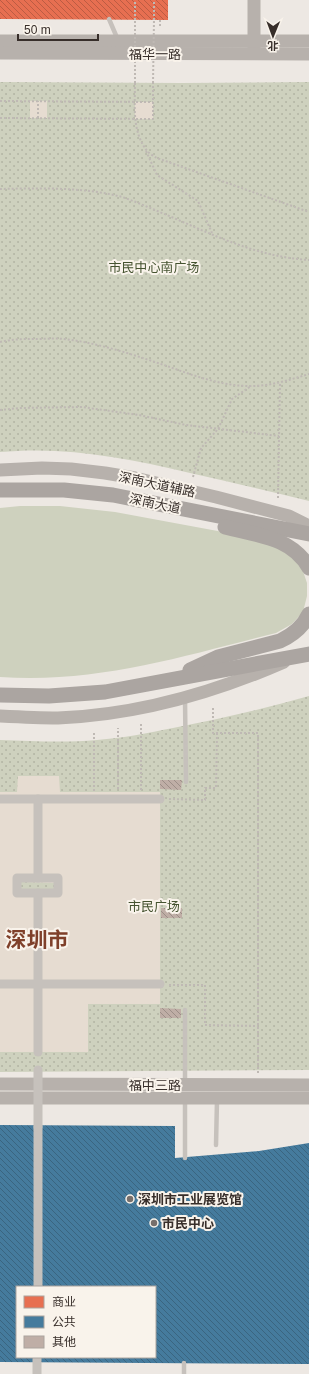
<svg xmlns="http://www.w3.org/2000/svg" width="309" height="1374" font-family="Helvetica,'Noto Sans SC',sans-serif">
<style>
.grass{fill:#ced1be}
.park{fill:url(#park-dots)}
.plaza{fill:#e6dcd1;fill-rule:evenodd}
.shops{fill:url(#shops-back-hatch)}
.public{fill:url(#public-back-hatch);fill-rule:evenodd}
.building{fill:url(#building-back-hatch)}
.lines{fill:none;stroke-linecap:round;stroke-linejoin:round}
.path{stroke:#bfb9b4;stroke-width:2;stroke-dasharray:2 2;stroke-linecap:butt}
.lane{stroke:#c6c1bc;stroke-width:4.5}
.street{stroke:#c6c1bc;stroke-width:9}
.secondary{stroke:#b7b1ac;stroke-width:13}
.primary{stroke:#aba5a1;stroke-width:15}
.path-bridge{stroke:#bfb9b4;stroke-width:2;stroke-dasharray:2 2;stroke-linecap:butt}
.street-bridge{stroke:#c6c1bc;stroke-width:9}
.poi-dot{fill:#776f6b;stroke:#f9f3eb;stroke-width:1.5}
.labels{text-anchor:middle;stroke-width:4;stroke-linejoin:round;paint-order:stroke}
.street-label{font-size:13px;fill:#372e2a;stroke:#f9f3eb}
.park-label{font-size:13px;fill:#455330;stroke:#f9f3eb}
.poi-label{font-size:13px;font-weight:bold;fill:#372e2a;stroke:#f9f3eb;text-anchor:start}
.town-label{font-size:21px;font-weight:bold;fill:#7f402a;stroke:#f9f3eb}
</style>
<defs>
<pattern id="park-dots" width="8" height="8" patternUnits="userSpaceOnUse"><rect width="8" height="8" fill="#ced1be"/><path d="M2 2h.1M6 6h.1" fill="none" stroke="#b2b4a3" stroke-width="1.8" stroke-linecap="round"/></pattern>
<pattern id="shops-back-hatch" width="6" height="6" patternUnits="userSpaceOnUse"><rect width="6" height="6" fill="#e76f51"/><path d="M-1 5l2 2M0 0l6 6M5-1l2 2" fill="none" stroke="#bc5c43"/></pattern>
<pattern id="public-back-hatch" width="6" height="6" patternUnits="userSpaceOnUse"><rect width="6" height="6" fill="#457b9d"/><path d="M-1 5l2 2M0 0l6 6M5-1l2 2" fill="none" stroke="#3a6580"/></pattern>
<pattern id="building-back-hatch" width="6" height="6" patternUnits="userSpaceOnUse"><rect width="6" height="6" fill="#bfaea6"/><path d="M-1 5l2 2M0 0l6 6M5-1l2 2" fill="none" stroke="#9c8e87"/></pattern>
</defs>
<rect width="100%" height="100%" fill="#ede8e3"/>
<path class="grass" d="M20,506H60L115,512L223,532L277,546L289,552L303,571L307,583V596L303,612L292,624L276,633C184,656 96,684 0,677V508Z"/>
<g class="park">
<path d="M0,82L181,83L309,82V501C269,491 230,482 190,473C127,458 66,446 0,452Z"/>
<path d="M309,696V1070L0,1072V740C32,741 65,743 97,740C123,738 148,733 173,728C219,719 264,709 309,696Z"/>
</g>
<g class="plaza">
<rect x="30" y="101" width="17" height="17"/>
<rect x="135" y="102" width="18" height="17"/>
<path d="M18,776H59L60,792H160V1004H88V1052H0V792H17ZM21,882L54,883V889H21Z"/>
</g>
<path class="shops" d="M0,0H168V20L0,19Z"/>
<path class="public" d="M0,1125L175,1126V1158L259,1151L309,1143V1364L0,1362ZM17,1287H155V1357H17Z"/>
<g class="building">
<path d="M160,780H182L181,790L160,789Z"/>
<rect x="161" y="908" width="21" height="10"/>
<path d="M160,1008L181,1009V1018H160Z"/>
</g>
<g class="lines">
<g class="path">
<path d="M135,20V0"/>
<path d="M154,20V0"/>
<path d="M160,20V28"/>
<path d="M135,83C135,105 132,129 145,148C147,152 153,156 157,158L309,212"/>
<path d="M0,101L153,102"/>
<path d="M0,118L153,119V83"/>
<path d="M38,118V101"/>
<path d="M146,151L157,175L198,201L212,233"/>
<path d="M0,189C38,188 85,187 122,197C137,202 152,209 167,215C213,235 258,257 309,260"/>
<path d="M0,342C12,339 24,339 36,339C45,339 55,338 64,339C99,343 134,355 167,366C192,375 219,385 246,386C268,387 289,380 309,374"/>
<path d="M0,410L20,408L82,407L139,415L186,425L279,436"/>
<path d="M193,477L201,448L218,429L232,399L251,386"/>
<path d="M278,498L280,383"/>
<path d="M213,708V733H258V1073"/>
<path d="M118,789V728"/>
<path d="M141,790V724"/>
<path d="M94,791V732"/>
<path d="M169,799L205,800V788H216L217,734"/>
<path d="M169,985H205V1025L258,1026"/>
</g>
<g class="lane">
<path d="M109,19L118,40"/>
<path d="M185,699L186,782"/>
<path d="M185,1084V1010"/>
<path d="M216,1145L217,1100"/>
<path d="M185,1158V1100"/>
<path d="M184,1374V1363"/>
</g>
<g class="street">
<path d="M0,799H160"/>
<path d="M38,799V878"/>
<rect x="17" y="878" width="41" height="15"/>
<path d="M38,893V1052"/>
<path d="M0,984H160"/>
<path d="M38,1287V1127"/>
<path d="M37,1374V1357"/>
</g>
<g class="secondary">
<path d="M254,0V50"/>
<path d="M0,41H309"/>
<path d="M0,53L309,54"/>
<path d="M0,470L42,468L71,469L105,473L135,478L216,497L289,516L309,526"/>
<path d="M0,716C19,717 39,718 58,718C135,715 213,693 284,662"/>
<path d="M0,1084L309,1085"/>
<path d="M0,1098H309"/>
</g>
<g class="primary">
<path d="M0,490H64L113,495L309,534"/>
<path d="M225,527C256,535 292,537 309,568"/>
<path d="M190,670L218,657L280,641C293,635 303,627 309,614"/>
<path d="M0,695L49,696L105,692L309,654"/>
</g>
<g class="path-bridge">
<path d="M135,83V20"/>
<path d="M153,83L154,20"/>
</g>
<path class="street-bridge" d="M38,1127V1070"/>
</g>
<g class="poi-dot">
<circle cx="130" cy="1199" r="4"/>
<circle cx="154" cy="1223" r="4"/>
</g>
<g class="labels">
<g class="street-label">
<text x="155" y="59">福华一路</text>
<text transform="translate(157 484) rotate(12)" y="5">深南大道辅路</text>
<text transform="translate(155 503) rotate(12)" y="5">深南大道</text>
<text x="155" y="1090">福中三路</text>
</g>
<g class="park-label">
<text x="154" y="272">市民中心南广场</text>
<text x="154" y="911">市民广场</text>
</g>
<g class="poi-label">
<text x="138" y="1204">深圳市工业展览馆</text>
<text x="162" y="1228">市民中心</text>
</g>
<g class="town-label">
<text x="37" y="947">深圳市</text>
</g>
</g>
<rect x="16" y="1286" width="140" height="72" fill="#f9f3eb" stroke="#aba49e"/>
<rect x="24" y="1296" width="20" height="12" fill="#e76f51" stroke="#aba49e"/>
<text x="52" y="1306" font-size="12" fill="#372e2a">商业</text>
<rect x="24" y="1316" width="20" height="12" fill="#457b9d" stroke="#aba49e"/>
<text x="52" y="1326" font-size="12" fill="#372e2a">公共</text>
<rect x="24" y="1336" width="20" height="12" fill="#bfaea6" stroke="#aba49e"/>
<text x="52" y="1346" font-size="12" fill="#372e2a">其他</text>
<g transform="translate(273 36) rotate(181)" stroke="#f9f3eb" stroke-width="3" paint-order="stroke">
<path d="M0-3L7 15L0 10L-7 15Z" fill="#372e2a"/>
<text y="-6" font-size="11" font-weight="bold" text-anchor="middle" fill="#372e2a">北</text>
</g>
<path d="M18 34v6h80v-6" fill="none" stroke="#372e2a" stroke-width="2"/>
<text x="24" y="34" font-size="12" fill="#372e2a" stroke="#f9f3eb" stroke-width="3" paint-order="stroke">50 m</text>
</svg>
